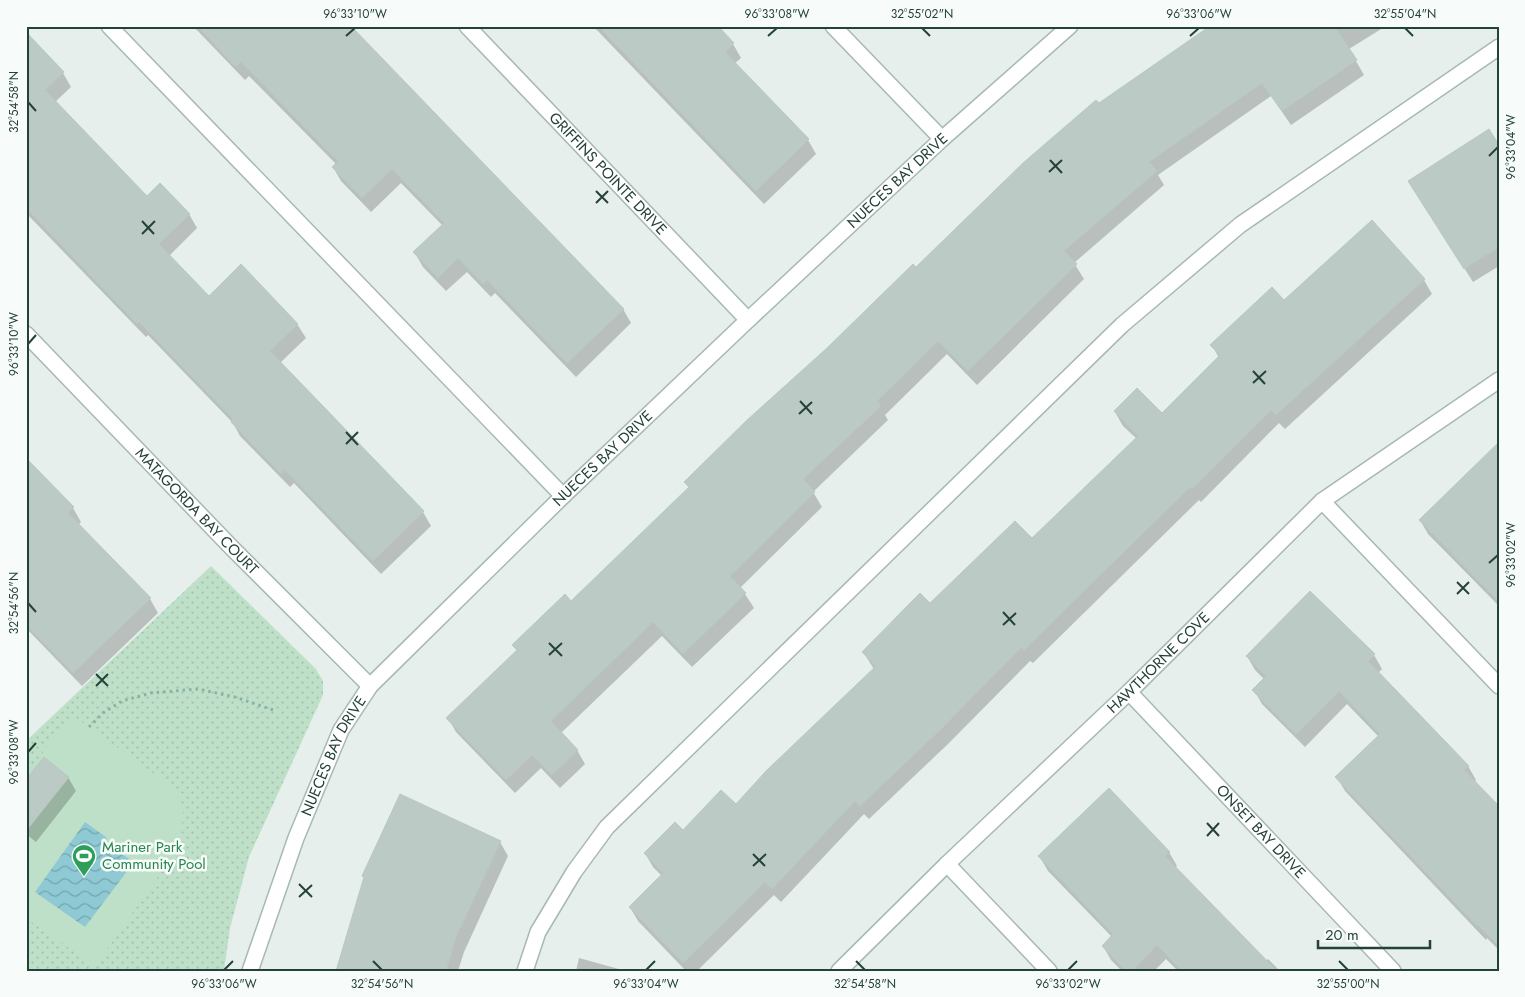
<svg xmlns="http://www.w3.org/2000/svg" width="1525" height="997" font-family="Jost,sans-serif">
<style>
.grass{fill:url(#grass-dots)}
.pitch{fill:#bfe0c8}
.water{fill:url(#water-waves)}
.shadow{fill:#0003}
.building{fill:#bbcac4;stroke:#b8c9c2}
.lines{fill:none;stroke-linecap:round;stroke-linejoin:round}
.minor-casing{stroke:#a8b8b2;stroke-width:18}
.path{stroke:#86b3a5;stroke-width:3;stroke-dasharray:2.5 4;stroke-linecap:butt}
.minor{stroke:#fff;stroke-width:15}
.ticks{fill:none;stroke:#24423a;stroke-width:2}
.labels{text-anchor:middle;stroke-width:5;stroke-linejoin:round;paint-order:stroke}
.street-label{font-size:15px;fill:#24423a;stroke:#f7fbf9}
.leisure-label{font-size:15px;fill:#27864d;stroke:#f7fbf9;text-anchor:start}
.neatline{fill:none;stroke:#24423a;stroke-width:2}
.ticks-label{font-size:12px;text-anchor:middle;fill:#24423a}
</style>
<defs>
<pattern id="grass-dots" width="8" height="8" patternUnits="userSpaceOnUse" patternTransform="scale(1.25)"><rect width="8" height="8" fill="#bfe0c8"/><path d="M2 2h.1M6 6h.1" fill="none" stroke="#a4c1ad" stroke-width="1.8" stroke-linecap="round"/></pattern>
<pattern id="water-waves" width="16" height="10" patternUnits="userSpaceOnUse" patternTransform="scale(1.25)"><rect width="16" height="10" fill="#8ec9d4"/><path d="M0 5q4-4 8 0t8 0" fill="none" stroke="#74a5ad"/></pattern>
</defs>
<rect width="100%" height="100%" fill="#e6efeb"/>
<path class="grass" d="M211,566L316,669L323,681V695L249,857L230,928L224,971H26V741Z"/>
<path class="pitch" d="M72,715L175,789L183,808L182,831L178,848L95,966L26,918V774Z"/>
<path class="water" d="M85,822L106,837L108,845L134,862L85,927L35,892Z"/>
<g class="shadow">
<path d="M193,26H349L623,309L631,323L576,377L495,293L491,297L467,272L446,291L423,267L415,253L443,226L401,183L371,212L341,181L333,167L336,164L249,76L245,80Z"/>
<path d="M593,26H716L733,44L741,58L734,64L808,140L816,154L764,204Z"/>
<path d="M1212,26H1386L1349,49L1364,75L1291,125L1271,96L1158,175L1164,185L1074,263L1084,279L977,385L947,354L885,415L888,420L813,492L822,507L740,588L745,594L754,608L692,667L662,636L561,733L577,750L585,764L560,788L541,768L515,793L456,732L448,718L517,651L514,645L571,603L689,488L686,482L916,268L1098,105Z"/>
<path d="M26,38L63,73L71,87L55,102L147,198L189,214L197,228L169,256L209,297L297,324L306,338L280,363L423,512L431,526L381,574L294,483L290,487L240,436L233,423L148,335L146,337L26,213Z"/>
<path d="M1499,148V266L1473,282L1418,195Z"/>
<path d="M1424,280L1432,294L1285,429L1279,423L1201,502L1199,500L1033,663L1030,661L948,744L869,819L864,814L781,902L774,895L697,971H686L638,921L630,907L662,876L653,867L645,853L736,806L874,669L863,652L930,604L1032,540L1137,439L1123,426L1115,412L1162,415L1219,358L1212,345L1284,302Z"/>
<path d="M26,460L73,508L81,522L78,525L150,599L158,613L82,686L26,628Z"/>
<path d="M1499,463V602L1497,604L1428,534L1420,520Z"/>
<path d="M1310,592L1374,655L1382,669L1378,673L1468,766L1476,780L1474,782L1499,808V950L1487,938L1486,940L1345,791L1337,777L1378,736L1347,704L1305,747L1262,704L1254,690L1264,679L1255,670L1247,656Z"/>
<path d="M68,777L76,791L36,842L26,834V781Z"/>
<path d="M500,842L508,856L464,952L458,971H338L365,879L363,876Z"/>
<path d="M1169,852L1177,866L1175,868L1266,961L1268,959L1280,971H1178L1166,959L1154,971H1122L1111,960L1103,946L1112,937L1048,871L1040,857Z"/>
<path d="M579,958L626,971H576Z"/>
</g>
<g class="building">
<path d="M197,26H351L624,309L567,363L487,280L483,284L458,258L438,278L413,252L444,223L392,169L362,198L332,167L338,161L241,62L236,67Z"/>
<path d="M598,26H718L734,43L725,52L809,139L756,191Z"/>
<path d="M1210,26H1334L1357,60L1282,111L1262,83L1149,162L1157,171L1064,251L1077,264L968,371L938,341L877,401L881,406L803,479L815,492L730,576L746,593L683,654L653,622L551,721L578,750L552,775L532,755L506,780L446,718L517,650L512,645L565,594L571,601L689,487L684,482L746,421L827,348L913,264L916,267L1023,163L1096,100L1099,103Z"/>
<path d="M26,32L64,72L45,90L147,196L160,183L190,214L159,244L209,296L241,264L298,324L270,351L424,511L373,561L285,470L281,474L231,422L233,419L139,322L137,324L26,208Z"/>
<path d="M1489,129L1499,145V247L1464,269L1408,181Z"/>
<path d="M1372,220L1425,279L1276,415L1271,410L1192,489L1190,487L1024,650L1022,647L940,730L860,806L855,801L772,889L765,882L683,963L629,907L663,873L644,853L675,822L683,830L721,790L736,804L766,771L876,666L862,652L920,593L930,603L1015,521L1032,538L1138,436L1114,411L1137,388L1162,413L1220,355L1210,345L1272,287L1284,300Z"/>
<path d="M1499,442V602L1419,520Z"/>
<path d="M26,458L74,507L68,513L151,598L73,673L26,625Z"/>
<path d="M1310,591L1375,654L1368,661L1469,766L1464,770L1499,806V946L1478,925L1477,926L1335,777L1380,734L1339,691L1296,734L1252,690L1266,676L1246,656Z"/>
<path d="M44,757L69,777L26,831V779Z"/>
<path d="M1109,788L1170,852L1165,856L1277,971H1182L1157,945L1132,971H1126L1102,946L1113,934L1038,856Z"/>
<path d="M400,794L501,841L456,937L446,971H336L364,877L362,876Z"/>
</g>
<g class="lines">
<g class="minor-casing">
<g id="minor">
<path d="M109,26L563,496"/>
<path id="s1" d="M467,26L748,320"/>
<path d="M833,26L942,139"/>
<path id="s2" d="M26,334L232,548L370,686"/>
<path d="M1322,501L1499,686"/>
<path id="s3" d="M1129,692L1393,971"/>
<path d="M947,864L1049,971"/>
<path id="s4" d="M250,971L296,838L341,730L370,686L563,496L748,320L942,139L1070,26"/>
<path d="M525,971L538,932L574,872L607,827L1122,325L1240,225L1499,47"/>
<path id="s5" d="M839,971L947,864L1129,692L1322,501L1499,380"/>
</g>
</g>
<path class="path" d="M89,727L103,713L122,701L151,693L198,689L235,697L273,710"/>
<use href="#minor" class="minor"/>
</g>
<path class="ticks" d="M922,28L930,36M1405,28L1413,36M346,36L355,28M768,36L777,28M1190,36L1199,28M28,102L36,111M1489,156L1498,147M1050,160L1062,173M1049,172L1062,160M596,191L608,203M596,203L608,191M142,221L154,234M142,234L155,221M28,344L36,335M1253,371L1265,384M1253,383L1266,371M800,401L812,414M799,414L812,402M346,432L358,445M346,444L358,432M1489,563L1498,555M1457,582L1469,594M1457,594L1469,582M28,603L36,612M1003,612L1015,625M1003,625L1016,613M549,643L562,656M549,655L562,643M96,674L108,686M96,686L108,674M28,752L36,743M1207,823L1219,836M1207,836L1219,823M753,854L765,866M753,866L766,854M299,884L312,897M299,897L312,885M373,961L382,970M856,961L865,970M1339,961L1348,970M224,970L233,961M646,970L655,961M1068,970L1077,961"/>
<defs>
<g id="stadium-pin" transform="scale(1.25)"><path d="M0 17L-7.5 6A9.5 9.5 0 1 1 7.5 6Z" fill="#2e9e5b" stroke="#f7fbf9"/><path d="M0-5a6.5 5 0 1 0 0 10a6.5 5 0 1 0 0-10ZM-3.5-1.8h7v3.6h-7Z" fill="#fff"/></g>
</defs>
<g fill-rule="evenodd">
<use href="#stadium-pin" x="84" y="856"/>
</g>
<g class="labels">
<g class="street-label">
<text dy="5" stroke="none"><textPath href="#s1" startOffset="204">GRIFFINS POINTE DRIVE</textPath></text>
<text dy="5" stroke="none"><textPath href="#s4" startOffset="1041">NUECES BAY DRIVE</textPath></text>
<text dy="5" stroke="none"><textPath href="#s4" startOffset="636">NUECES BAY DRIVE</textPath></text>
<text dy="5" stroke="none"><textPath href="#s2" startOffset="246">MATAGORDA BAY COURT</textPath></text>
<text dy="5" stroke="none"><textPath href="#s5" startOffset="444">HAWTHORNE COVE</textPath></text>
<text dy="5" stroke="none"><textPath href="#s4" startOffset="231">NUECES BAY DRIVE</textPath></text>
<text dy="5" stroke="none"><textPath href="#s3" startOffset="192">ONSET BAY DRIVE</textPath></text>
</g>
<g class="leisure-label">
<text x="102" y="852">Mariner Park<tspan x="102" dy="17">Community Pool</tspan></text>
</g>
</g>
<rect width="1525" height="997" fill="none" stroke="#f7fbf9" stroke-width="55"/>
<path d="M1318 940v8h112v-8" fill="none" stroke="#24423a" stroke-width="2.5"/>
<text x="1325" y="940" font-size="15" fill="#24423a" stroke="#f7fbf9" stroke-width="4" paint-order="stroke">20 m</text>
<rect x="28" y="28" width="1470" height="942" class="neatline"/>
<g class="ticks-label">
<text x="355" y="18">96°33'10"W</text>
<text x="777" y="18">96°33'08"W</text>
<text x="922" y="18">32°55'02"N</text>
<text x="1199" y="18">96°33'06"W</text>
<text x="1405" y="18">32°55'04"N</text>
<text transform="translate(14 102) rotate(-90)" y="4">32°54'58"N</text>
<text transform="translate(1511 147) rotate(-90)" y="4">96°33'04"W</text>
<text transform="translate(14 344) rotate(-90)" y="4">96°33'10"W</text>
<text transform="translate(1511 555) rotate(-90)" y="4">96°33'02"W</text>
<text transform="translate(14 603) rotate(-90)" y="4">32°54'56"N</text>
<text transform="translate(14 752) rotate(-90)" y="4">96°33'08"W</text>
<text x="224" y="988">96°33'06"W</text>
<text x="382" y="988">32°54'56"N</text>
<text x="646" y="988">96°33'04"W</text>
<text x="865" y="988">32°54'58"N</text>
<text x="1068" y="988">96°33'02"W</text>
<text x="1348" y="988">32°55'00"N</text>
</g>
</svg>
